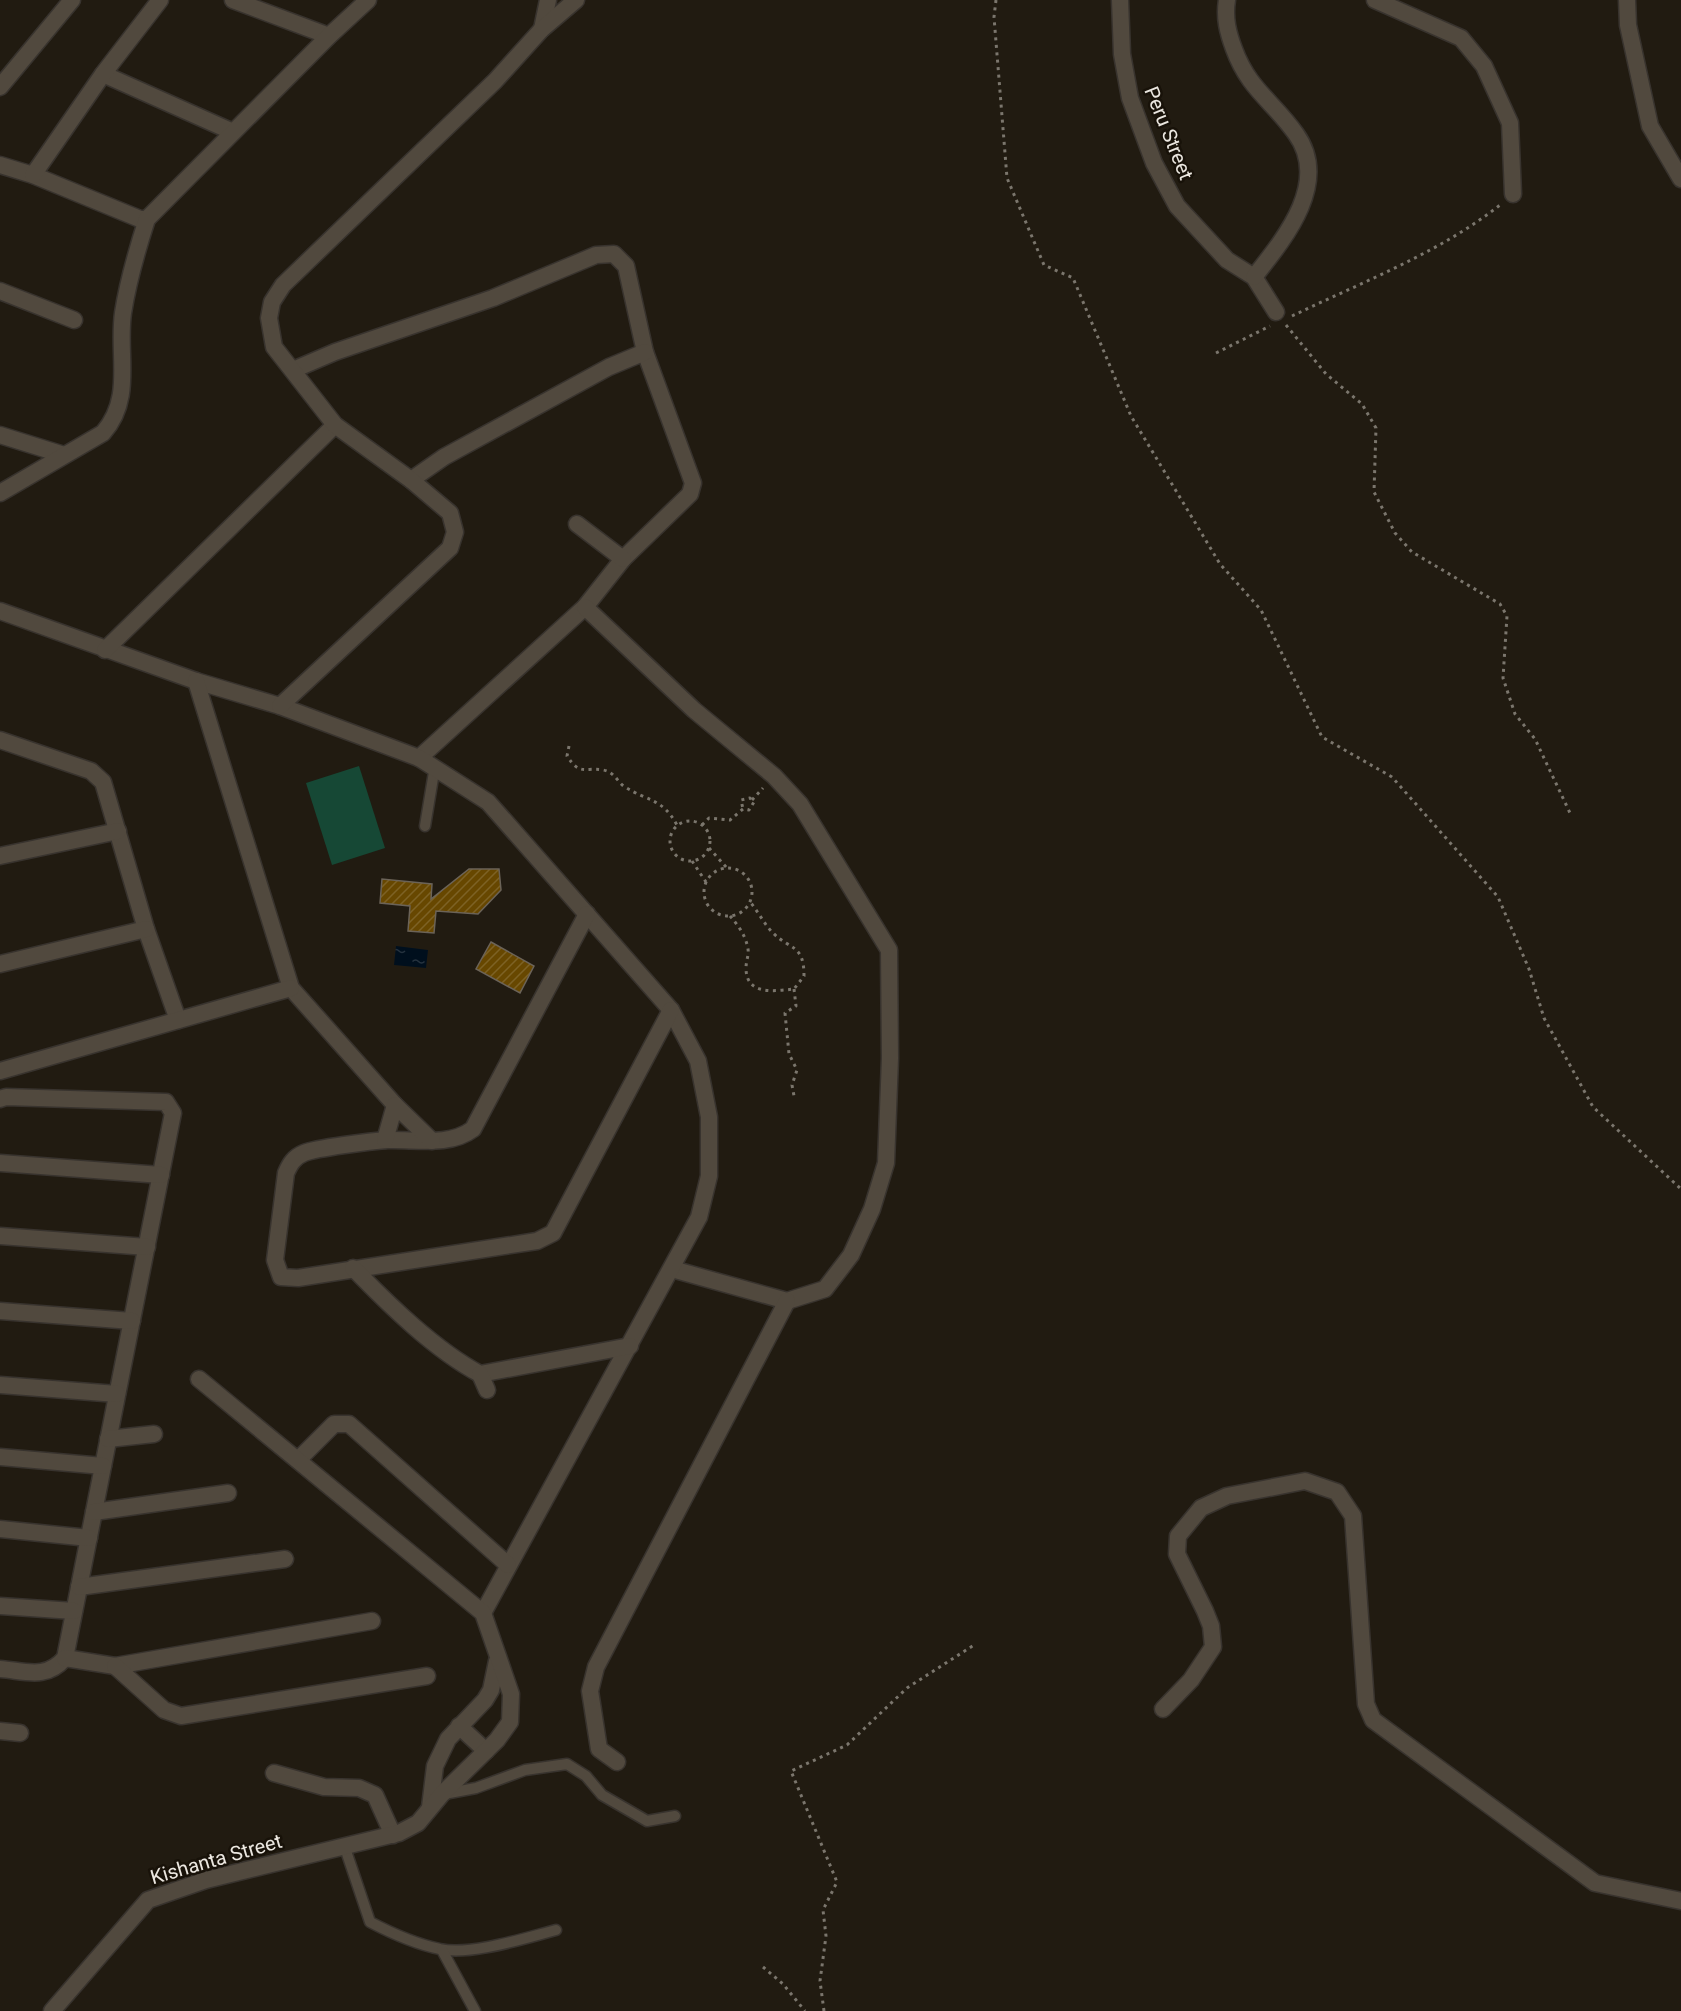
<svg xmlns="http://www.w3.org/2000/svg" width="1681" height="2011" font-family="Roboto,sans-serif">
<style>
.park{fill:#164835}
.water{fill:url(#water-ripples)}
.building{fill:url(#building-hatch);stroke:#6b6358;stroke-width:1.5}
.lines{fill:none;stroke-linecap:round;stroke-linejoin:round}
.service-casing{stroke:#38332e;stroke-width:13}
.minor-casing{stroke:#38332e;stroke-width:19}
.path{stroke:#7b766d;stroke-width:3;stroke-dasharray:3 4.5;stroke-linecap:butt}
.service{stroke:#51493e;stroke-width:10}
.minor{stroke:#51493e;stroke-width:16}
.labels{text-anchor:middle;stroke-width:5;stroke-linejoin:round;paint-order:stroke}
.street-label{font-size:20px;fill:#ebe7e0;stroke:#181209}
</style>
<defs>
<pattern id="water-ripples" width="26" height="14" patternUnits="userSpaceOnUse" patternTransform="scale(1.5)"><rect width="26" height="14" fill="#000f1d"/><path d="M2 4q2-2 4 0t4 0M15 11q2-2 4 0t4 0" fill="none" stroke="#25323e"/></pattern>
<pattern id="building-hatch" width="6" height="6" patternUnits="userSpaceOnUse" patternTransform="scale(1.5)"><rect width="6" height="6" fill="#674700"/><path d="M-1 1l2-2M0 6l6-6M5 7l2-2" fill="none" stroke="#7d6225"/></pattern>
</defs>
<rect width="100%" height="100%" fill="#211b11"/>
<path class="park" d="M359,766L385,848L332,865L306,783Z"/>
<path class="water" d="M396,946L428,950L426,968L394,965Z"/>
<g class="building">
<path d="M469,869H499L501,890L478,914L436,911L434,933L408,931L410,906L380,903L382,879L432,884L431,899Z"/>
<path d="M491,942L534,966L520,993L476,969Z"/>
</g>
<g class="lines">
<g class="service-casing">
<g id="service">
<path d="M425,826L435,766"/>
<path d="M444,1794L476,1788L525,1770L567,1764L586,1776L602,1795L647,1821L675,1816"/>
<path d="M344,1845L370,1922C393,1934 415,1944 440,1949C470,1956 525,1938 556,1930"/>
<path d="M442,1950L475,2011"/>
</g>
</g>
<g class="minor-casing">
<g id="minor">
<path d="M233,0L329,36"/>
<path d="M1120,0L1122,54L1130,98L1154,163L1177,206L1227,260L1254,277L1276,312"/>
<path d="M1227,0C1224,18 1228,33 1234,49C1249,90 1273,101 1296,134C1331,183 1284,239 1254,277"/>
<path d="M1375,0L1461,38L1484,66L1510,123L1513,194"/>
<path d="M1627,0L1628,25L1650,126L1681,179"/>
<path d="M542,29L548,0"/>
<path d="M103,74L233,132"/>
<path d="M0,87L72,0"/>
<path d="M0,165L33,175L140,219H147"/>
<path d="M33,175L103,74L160,0"/>
<path d="M0,291L74,320"/>
<path d="M293,370L335,352L493,298L596,255L614,254L626,266L645,352L693,483L690,494L623,559L585,607L419,758"/>
<path d="M0,435L64,455"/>
<path d="M411,480L444,457L609,367L645,352"/>
<path d="M0,493L103,433C134,398 117,355 123,313C128,281 137,250 147,219L329,36L368,0"/>
<path d="M577,524L623,559"/>
<path d="M585,607L694,710L774,776L800,804L889,950L890,1058L886,1163L872,1209L851,1255L825,1289L787,1301L672,1269"/>
<path d="M0,611L196,681L280,706L419,758L488,802L671,1010L698,1061L709,1117V1176L699,1217L483,1613"/>
<path d="M105,650L335,425"/>
<path d="M196,681L291,988L395,1105"/>
<path d="M280,706L450,548L455,532L450,513L411,480L335,425L274,347L269,318L272,302L283,285L495,81L542,29L576,0"/>
<path d="M0,740L91,771L103,782L146,929L178,1020"/>
<path d="M0,856L118,831"/>
<path d="M587,914L473,1129C449,1147 415,1139 387,1140C372,1141 316,1148 304,1153C294,1157 290,1164 286,1173L275,1260L281,1277L298,1278L537,1241L553,1233L671,1010"/>
<path d="M0,964L146,929"/>
<path d="M0,1071L291,988"/>
<path d="M0,1099L6,1097L166,1102L173,1113L65,1658C46,1680 26,1671 0,1669"/>
<path d="M385,1140L395,1105L432,1141"/>
<path d="M0,1163L161,1175"/>
<path d="M0,1236L147,1247"/>
<path d="M353,1268C389,1305 435,1350 480,1374L630,1346"/>
<path d="M0,1311L132,1321"/>
<path d="M480,1374L487,1390"/>
<path d="M0,1385L117,1394"/>
<path d="M108,1439L154,1434"/>
<path d="M0,1457L103,1466"/>
<path d="M298,1460L334,1424H349L508,1565"/>
<path d="M94,1512L228,1493"/>
<path d="M0,1529L89,1538"/>
<path d="M79,1587L285,1559"/>
<path d="M0,1606L74,1611"/>
<path d="M65,1658L115,1666L372,1621"/>
<path d="M115,1666L164,1710L181,1716L427,1676"/>
<path d="M1163,1709L1191,1680L1213,1647L1211,1626L1205,1611L1177,1554L1178,1536L1201,1508L1227,1496L1305,1481L1337,1492L1353,1516L1366,1704L1373,1720L1595,1883L1681,1901"/>
<path d="M459,1726L486,1751"/>
<path d="M0,1731L20,1733"/>
<path d="M617,1762L599,1749L590,1691L596,1667L787,1301"/>
<path d="M274,1773L324,1787L359,1788L375,1795L393,1835"/>
<path d="M430,1807L435,1766L448,1739L485,1700L491,1690L497,1661"/>
<path d="M52,2011L148,1900L206,1880L399,1833L418,1823L442,1794L497,1740L510,1722L511,1694L483,1613L199,1379"/>
</g>
</g>
<g class="path">
<path d="M996,0L994,17L1007,178L1044,265L1073,278L1131,416L1220,564L1261,610L1322,737L1392,777L1498,897L1529,969L1544,1018L1593,1107L1681,1189"/>
<path d="M1292,316C1362,282 1439,253 1500,205"/>
<path d="M1286,325L1326,374L1362,404L1376,428L1374,492L1395,533L1412,552L1500,604L1507,616L1503,678L1515,714L1535,739L1570,813"/>
<path d="M1216,353L1270,326"/>
<path d="M569,746L567,756C580,776 584,767 603,770C615,772 617,782 625,787C649,802 662,798 677,825"/>
<path d="M752,800L763,788"/>
<circle cx="690" cy="841" r="20"/>
<path d="M702,825L709,818L730,820L743,809L749,810L754,802L750,798L741,800L743,809"/>
<path d="M709,848L727,868"/>
<path d="M692,861L706,882"/>
<circle cx="728" cy="892" r="24"/>
<path d="M730,916C738,925 746,936 748,949C749,955 746,961 746,968C746,996 775,991 794,989L804,976C804,944 790,950 773,933C764,924 758,911 750,902"/>
<path d="M794,989L796,1006L785,1013L789,1054L797,1070L792,1085L794,1096"/>
<path d="M763,1967L783,1984L805,2011"/>
<path d="M824,2011L820,1981L826,1936L823,1910L837,1882L791,1771L847,1745L907,1688L974,1645"/>
</g>
<use href="#service" class="service"/>
<use href="#minor" class="minor"/>
</g>
<g class="labels">
<g class="street-label">
<text transform="translate(1169 133) rotate(68)" y="7">Peru Street</text>
<text transform="translate(216 1859) rotate(-16)" y="7">Kishanta Street</text>
</g>
</g>
</svg>
